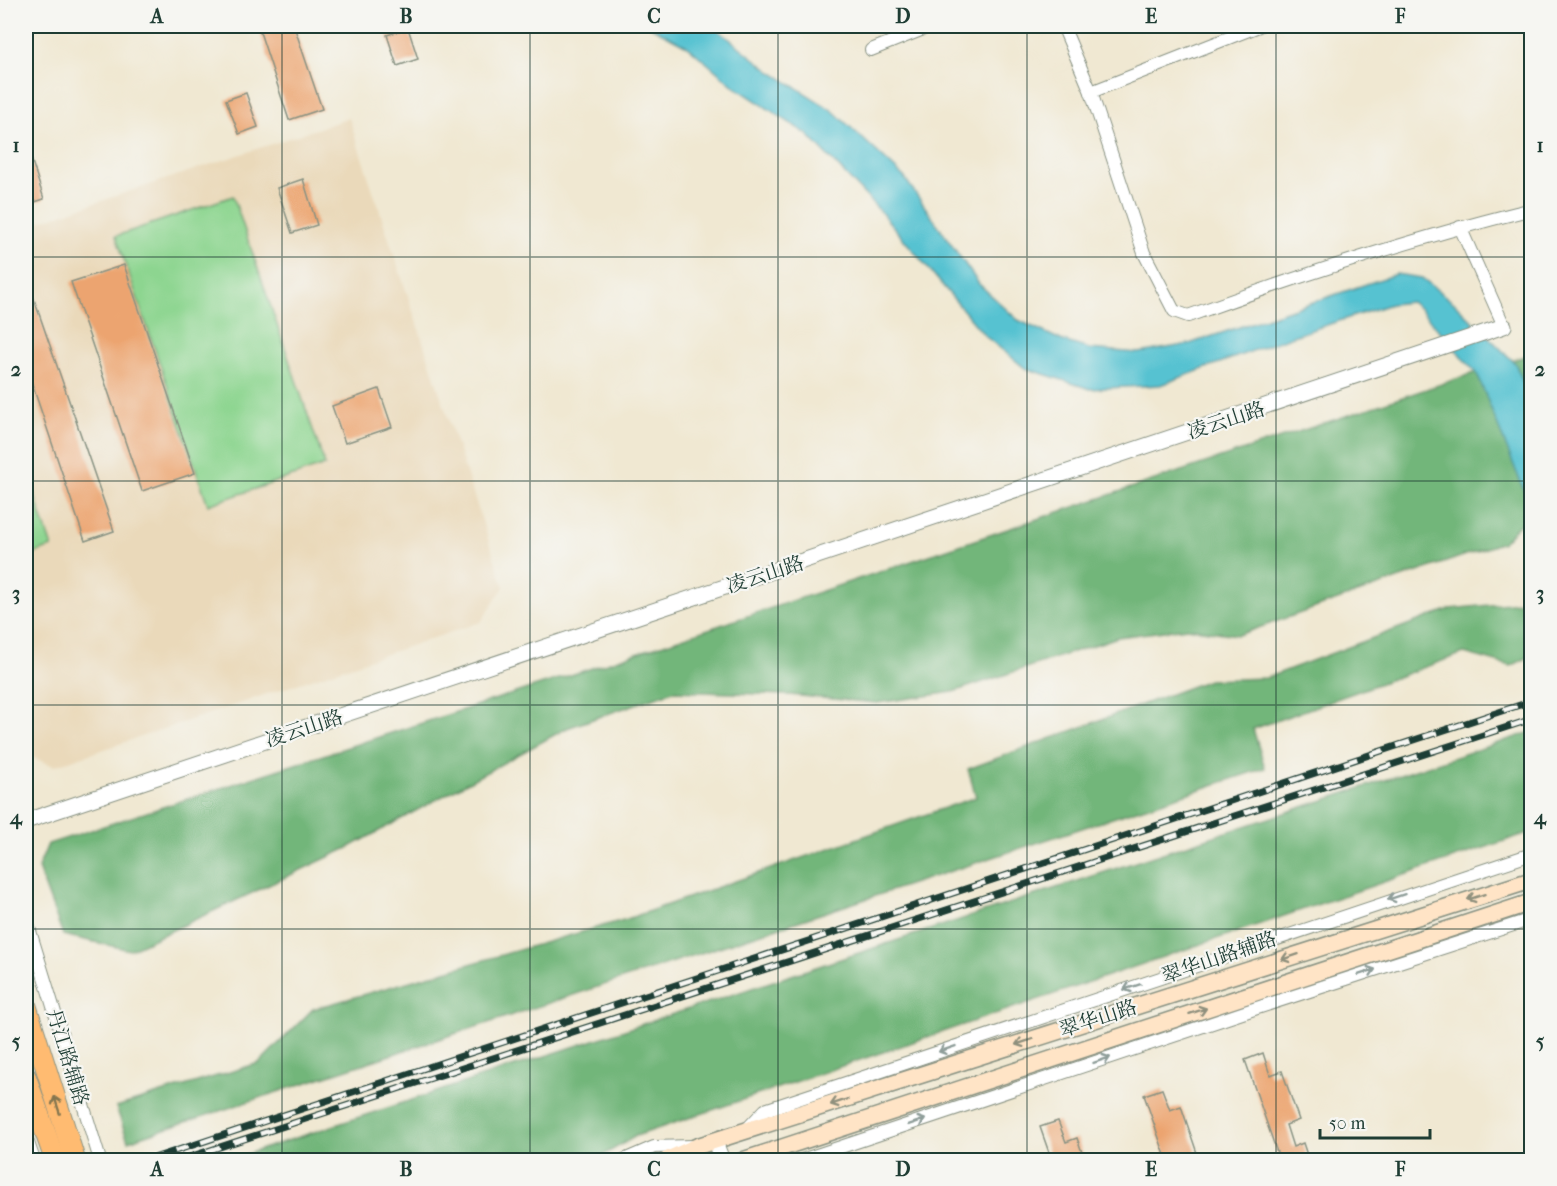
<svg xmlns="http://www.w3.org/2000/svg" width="1557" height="1186" font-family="'IM FELL French Canon','Noto Serif SC',serif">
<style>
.built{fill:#ead9ba}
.green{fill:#8dd590;stroke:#568962;stroke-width:1.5}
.forest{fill:#72b67a;stroke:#487a57;stroke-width:1.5}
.water{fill:#57c2d1;stroke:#3b8082;stroke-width:1.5}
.building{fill:#eca46f}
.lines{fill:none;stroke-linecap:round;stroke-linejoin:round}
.minor-casing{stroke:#889283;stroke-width:14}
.tertiary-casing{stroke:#889283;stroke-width:17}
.secondary-casing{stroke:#889283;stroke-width:19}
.trunk-casing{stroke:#889283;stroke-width:22}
.minor{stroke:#fff;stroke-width:12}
.tertiary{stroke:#fff;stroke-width:15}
.secondary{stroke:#ffe4c6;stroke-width:16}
.trunk{stroke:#ffbb71;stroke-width:20}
.rail-casing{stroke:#1f3d34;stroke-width:7}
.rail{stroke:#f6f6f2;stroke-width:4.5;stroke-dasharray:14;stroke-linecap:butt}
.oneway{stroke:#8f9e9a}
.oneway2{stroke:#8f907d}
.oneway3{stroke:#84764f}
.grid{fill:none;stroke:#1f3d34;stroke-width:1.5;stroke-opacity:0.55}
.labels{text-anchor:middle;stroke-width:4.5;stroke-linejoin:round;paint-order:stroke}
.street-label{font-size:20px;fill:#1f3d34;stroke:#f6f6f2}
.neatline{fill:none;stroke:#1f3d34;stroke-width:2}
.grid-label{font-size:20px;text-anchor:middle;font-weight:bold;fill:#1f3d34}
</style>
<rect width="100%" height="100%" fill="#f6f6f2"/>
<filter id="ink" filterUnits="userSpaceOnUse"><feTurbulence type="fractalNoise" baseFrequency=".0167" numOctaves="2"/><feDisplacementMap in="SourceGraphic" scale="12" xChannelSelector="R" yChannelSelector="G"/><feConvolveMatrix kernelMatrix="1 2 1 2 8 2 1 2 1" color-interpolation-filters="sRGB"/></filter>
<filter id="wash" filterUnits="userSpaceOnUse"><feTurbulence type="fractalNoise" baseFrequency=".008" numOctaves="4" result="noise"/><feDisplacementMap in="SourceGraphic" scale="24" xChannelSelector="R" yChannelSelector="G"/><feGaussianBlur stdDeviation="1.35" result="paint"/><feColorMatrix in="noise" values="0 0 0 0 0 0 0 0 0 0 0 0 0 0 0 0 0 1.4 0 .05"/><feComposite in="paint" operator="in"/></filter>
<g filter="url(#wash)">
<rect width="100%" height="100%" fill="#f0e8d2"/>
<path class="built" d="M349,118L504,587L481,622L54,766L26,755V226Z"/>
<g class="green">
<path d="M233,196L325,465L208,505L116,236Z"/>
<path d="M29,480L52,547L26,556V481Z"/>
</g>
<g class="forest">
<path d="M1531,354V521L1520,524L1503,542L1238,635L1187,628L1118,637L953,692L877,703L789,695L673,691L567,728L350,847L130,950L63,935L38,868L48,844L577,673Z"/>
<path d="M1519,602L1531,625V656L1511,666L1464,653L1253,729L1265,768L128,1141L116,1107L259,1063L313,1009L627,919L976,797L968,769L1209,680L1266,678L1450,609Z"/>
<path d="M1531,732V832L636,1136L595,1160H229Z"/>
</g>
<path class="water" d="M649,26H713L770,71L832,110L904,177L979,284L1018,320L1063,341L1089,349L1139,353L1189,344L1396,274L1422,278L1454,303L1515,363L1531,401V508L1477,374L1421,310L1411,302L1391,304L1293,336L1160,385L1090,389L1025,368L985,336L880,211L807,134L735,87L687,46Z"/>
<g id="blocks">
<g class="building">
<path d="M258,26H294L322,109L289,120Z"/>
<path d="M408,28L418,59L397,66L387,35Z"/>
<path d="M246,93L258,127L239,134L226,100Z"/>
<path d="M28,149L44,199L26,205V150Z"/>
<path d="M303,179L317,225L292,233L277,188Z"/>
<path d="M124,265L195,473L142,491L71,282Z"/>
<path d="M26,276L114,531L85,541L26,366Z"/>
<path d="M379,389L392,427L345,443L332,406Z"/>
<path d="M1263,1053L1270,1075L1282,1071L1299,1120L1286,1125L1293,1147L1303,1143L1309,1161H1280L1245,1060Z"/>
<path d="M1162,1089L1170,1110L1181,1106L1198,1156L1185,1161H1167L1144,1095Z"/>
<path d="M1058,1121L1066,1142L1077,1138L1085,1161H1052L1040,1127Z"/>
</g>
</g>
</g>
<g filter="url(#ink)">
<use href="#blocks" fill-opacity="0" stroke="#889283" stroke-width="1.5"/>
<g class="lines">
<g class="minor-casing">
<g id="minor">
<path d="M1063,26L1091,92L1144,253L1174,311L1188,316C1301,275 1414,238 1532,209"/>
<path d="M871,50L931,26"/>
<path d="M1091,92L1259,26"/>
<path d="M1460,227L1504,326"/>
<path d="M26,918L100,1160"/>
<path d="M746,1130L765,1110L1532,854"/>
<path d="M26,1137L34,1160"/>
<path d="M624,1160L654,1147L693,1146"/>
<path d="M802,1160L1257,1008L1532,919"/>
</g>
</g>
<g class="tertiary-casing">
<g id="tertiary">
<path d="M26,821L1504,326"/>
<path d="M715,1142L722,1160"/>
</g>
</g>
<g class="secondary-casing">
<g id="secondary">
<path d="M667,1160L698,1146L1532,880"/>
<path d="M744,1160L1532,902"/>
</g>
</g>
<g class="trunk-casing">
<g id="trunk">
<path d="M26,1005L75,1160"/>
<path d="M26,1077L55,1160"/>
</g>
</g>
<use href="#minor" class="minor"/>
<use href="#tertiary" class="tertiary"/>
<use href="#secondary" class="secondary"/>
<use href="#trunk" class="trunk"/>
<g class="rail-casing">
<g id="rail">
<path d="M148,1160L1532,701"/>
<path d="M180,1160L1532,719"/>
</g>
</g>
<use href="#rail" class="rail"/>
</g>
<defs><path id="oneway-shaft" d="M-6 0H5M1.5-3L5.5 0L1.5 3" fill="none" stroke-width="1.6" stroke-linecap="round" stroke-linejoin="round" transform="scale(1.5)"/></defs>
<g class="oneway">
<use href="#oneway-shaft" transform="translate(1396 897) rotate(162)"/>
<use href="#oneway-shaft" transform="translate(1367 972) rotate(-18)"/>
<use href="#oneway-shaft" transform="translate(1132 987) rotate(161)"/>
<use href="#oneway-shaft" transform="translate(947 1049) rotate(161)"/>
<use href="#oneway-shaft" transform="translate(1102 1060) rotate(-19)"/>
<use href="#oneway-shaft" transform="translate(917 1122) rotate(-19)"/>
</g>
<g class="oneway2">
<use href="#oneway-shaft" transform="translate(1476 897) rotate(162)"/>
<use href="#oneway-shaft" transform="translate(1290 957) rotate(162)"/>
<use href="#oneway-shaft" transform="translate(1198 1011) rotate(-18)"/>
<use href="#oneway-shaft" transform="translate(1024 1042) rotate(162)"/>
<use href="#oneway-shaft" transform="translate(839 1102) rotate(162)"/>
</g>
<use class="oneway3" href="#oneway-shaft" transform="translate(57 1105) rotate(-108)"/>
</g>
<path class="grid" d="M282,26V1160M530,26V1160M778,26V1160M1027,26V1160M1276,26V1160M26,257H1532M26,481H1532M26,705H1532M26,929H1532"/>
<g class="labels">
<g class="street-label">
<text transform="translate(1226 420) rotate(-18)" y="7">凌云山路</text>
<text transform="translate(765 574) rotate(-18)" y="7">凌云山路</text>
<text transform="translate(304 728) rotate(-18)" y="7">凌云山路</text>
<text transform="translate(1219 957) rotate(-19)" y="7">翠华山路辅路</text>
<text transform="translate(1098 1018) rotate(-18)" y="7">翠华山路</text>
<text transform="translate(68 1057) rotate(73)" y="7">丹江路辅路</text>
</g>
</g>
<rect width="1557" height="1186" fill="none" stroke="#f6f6f2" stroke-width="66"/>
<path d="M1320 1129v9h110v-9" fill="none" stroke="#1f3d34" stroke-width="3"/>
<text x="1329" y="1129" font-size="18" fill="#1f3d34" stroke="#f6f6f2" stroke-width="4.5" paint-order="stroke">50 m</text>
<rect x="33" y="33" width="1491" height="1120" class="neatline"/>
<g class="grid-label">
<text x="157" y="23">A</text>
<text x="406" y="23">B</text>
<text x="654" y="23">C</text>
<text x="903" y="23">D</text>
<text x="1151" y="23">E</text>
<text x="1400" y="23">F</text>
<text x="16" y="152">1</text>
<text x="1540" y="152">1</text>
<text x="16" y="376">2</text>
<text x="1540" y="376">2</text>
<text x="16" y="600">3</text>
<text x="1540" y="600">3</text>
<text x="16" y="824">4</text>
<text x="1540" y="824">4</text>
<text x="16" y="1048">5</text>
<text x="1540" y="1048">5</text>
<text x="157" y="1176">A</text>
<text x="406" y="1176">B</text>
<text x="654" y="1176">C</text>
<text x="903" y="1176">D</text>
<text x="1151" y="1176">E</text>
<text x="1400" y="1176">F</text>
</g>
</svg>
